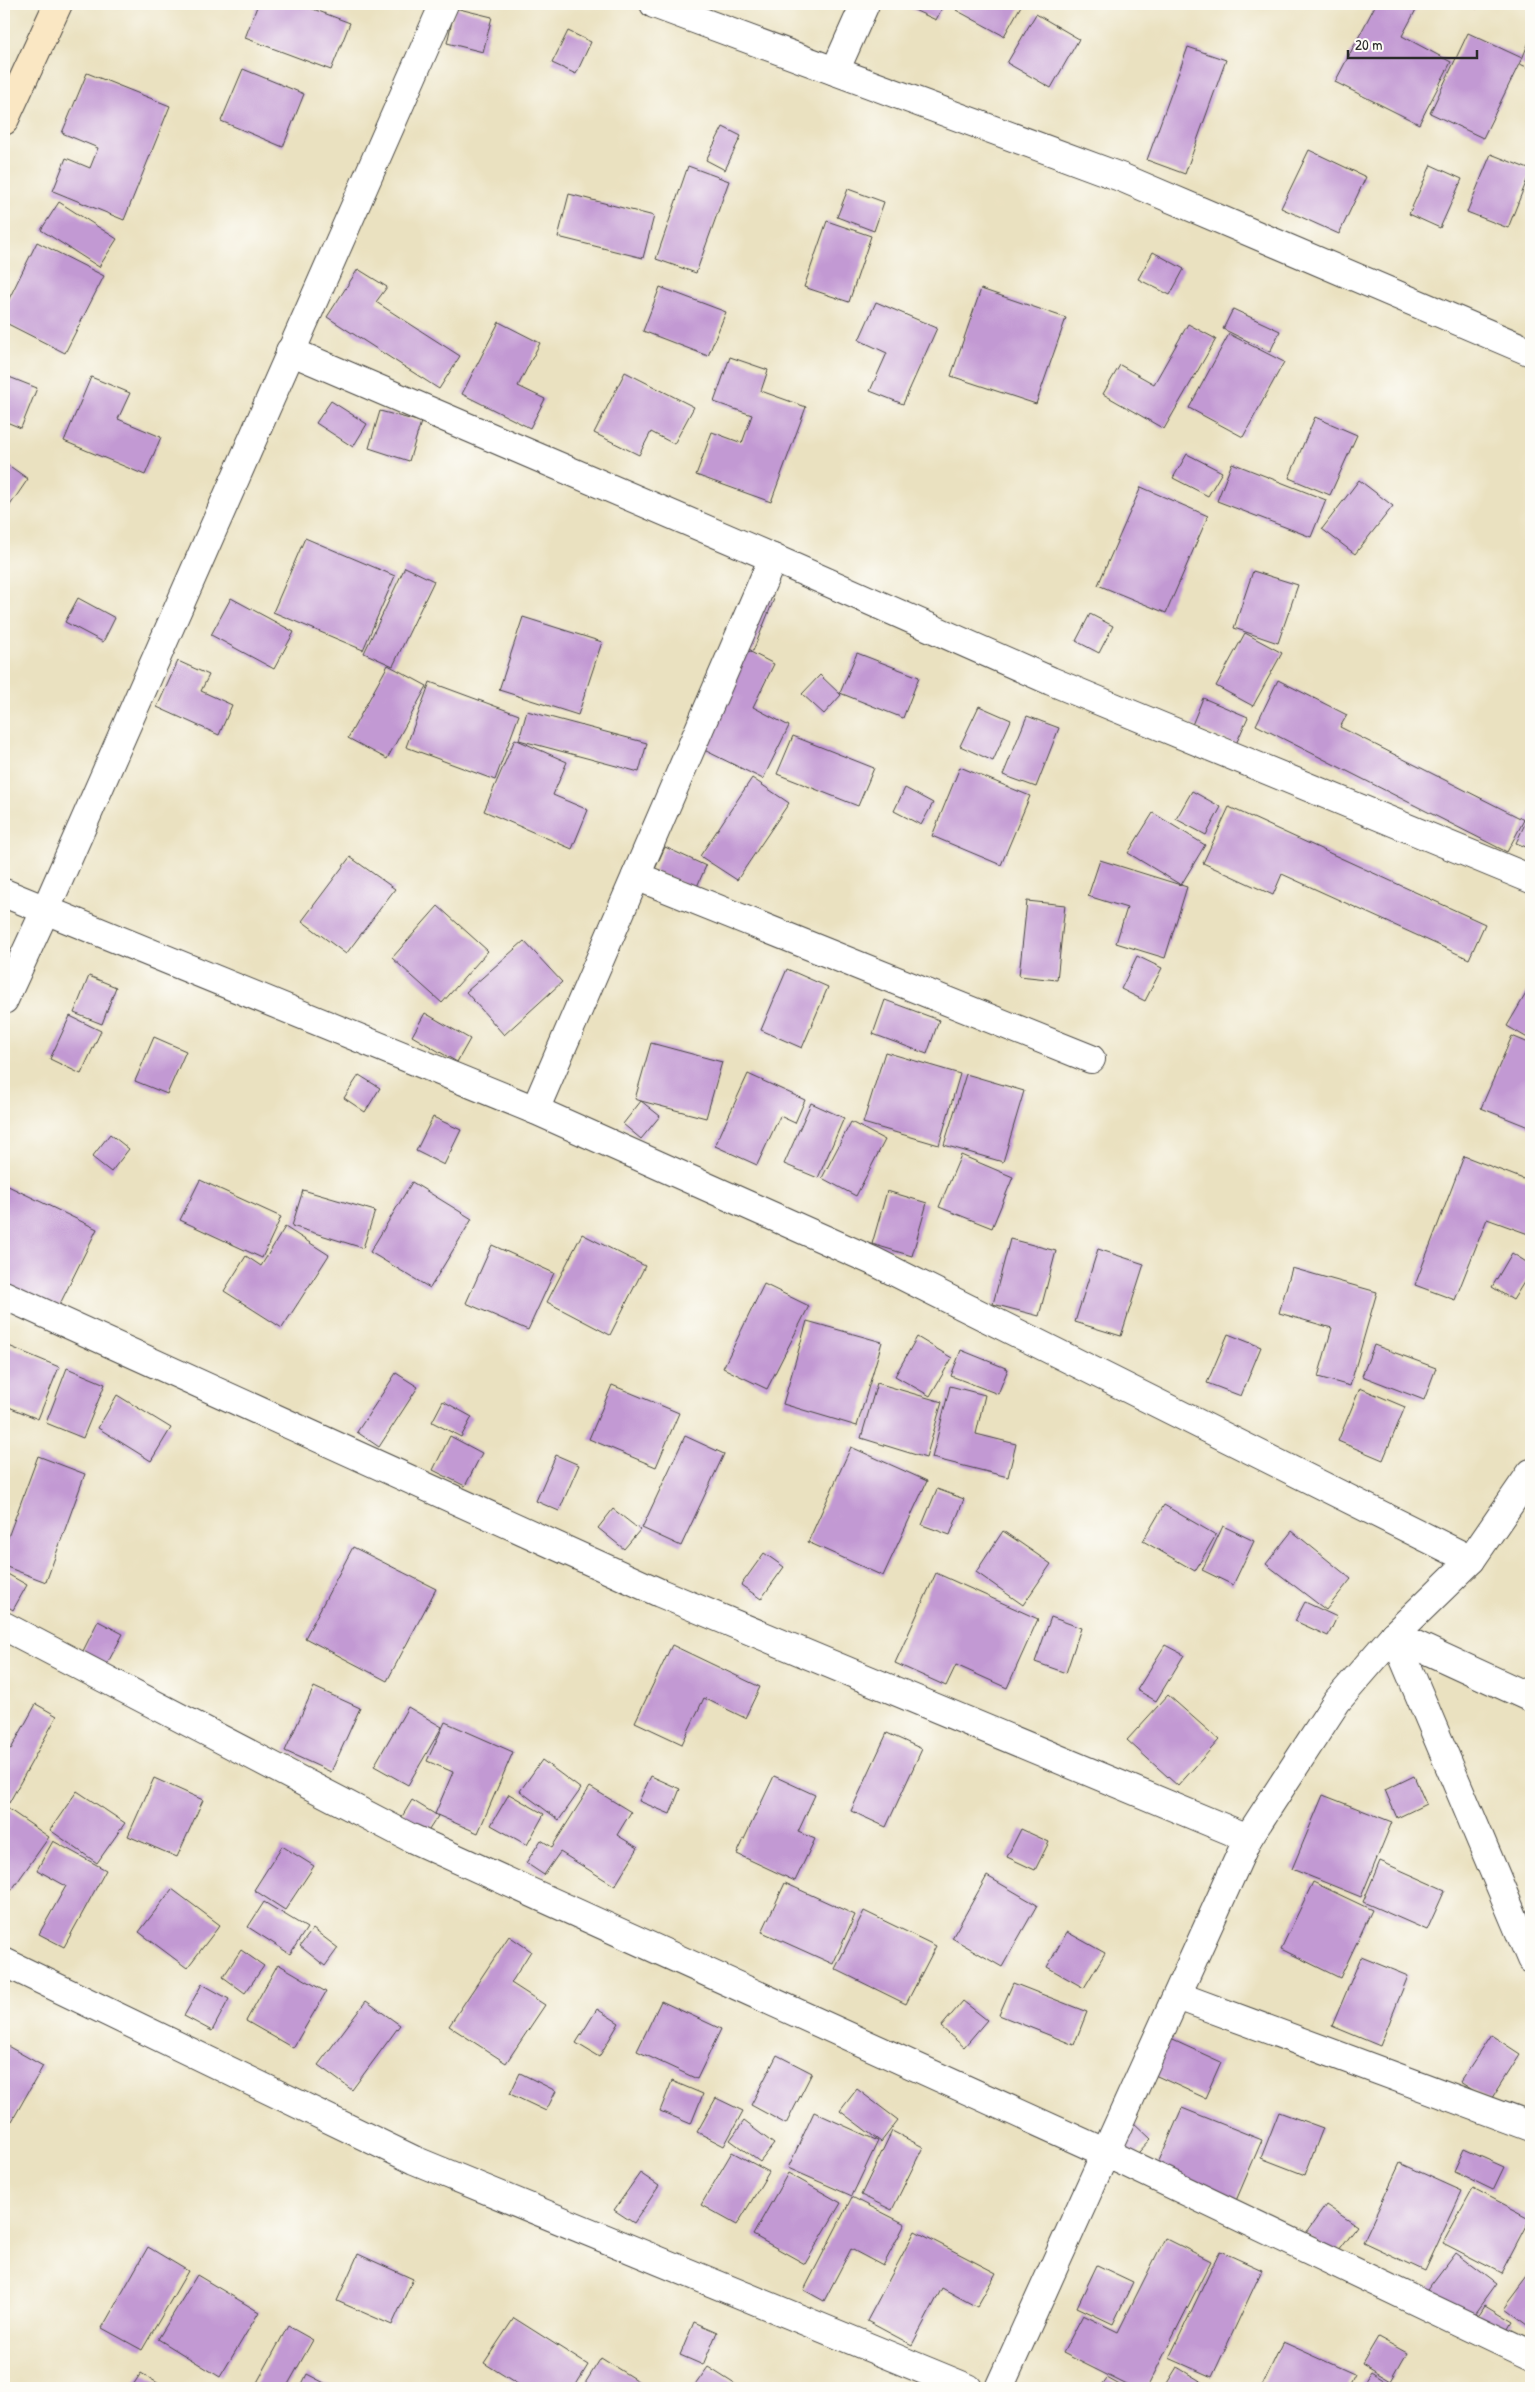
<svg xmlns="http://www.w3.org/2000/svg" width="1535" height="2392" font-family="'Patrick Hand',sans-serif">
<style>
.building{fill:#c299d3}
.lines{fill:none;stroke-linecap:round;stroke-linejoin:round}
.street-casing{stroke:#484641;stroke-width:30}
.secondary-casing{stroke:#484641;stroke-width:30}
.street{stroke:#fff;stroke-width:28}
.secondary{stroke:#fae7c3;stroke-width:28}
</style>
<rect width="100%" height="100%" fill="#fdfcf7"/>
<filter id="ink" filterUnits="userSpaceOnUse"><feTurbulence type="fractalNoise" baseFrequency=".02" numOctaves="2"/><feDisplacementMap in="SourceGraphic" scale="10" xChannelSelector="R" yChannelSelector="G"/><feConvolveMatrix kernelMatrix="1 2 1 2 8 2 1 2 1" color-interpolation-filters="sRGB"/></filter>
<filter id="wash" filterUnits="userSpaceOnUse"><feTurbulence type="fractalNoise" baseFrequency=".0096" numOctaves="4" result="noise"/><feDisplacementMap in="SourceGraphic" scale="20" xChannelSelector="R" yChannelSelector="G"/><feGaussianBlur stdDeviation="1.12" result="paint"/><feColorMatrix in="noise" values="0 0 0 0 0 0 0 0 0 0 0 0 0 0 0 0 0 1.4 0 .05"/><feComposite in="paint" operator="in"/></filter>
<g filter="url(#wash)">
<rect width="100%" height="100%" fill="#eae1c0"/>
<g id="blocks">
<g class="building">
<path d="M258,4H300L350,23L331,70L245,38Z"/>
<path d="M901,4H944L936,20Z"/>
<path d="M960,4H1022L1004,36L956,10Z"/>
<path d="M1376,4H1419L1402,36L1451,62L1419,124L1335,82Z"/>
<path d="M1466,4H1480L1477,9Z"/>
<path d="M455,8L492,17L483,52L447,43Z"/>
<path d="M1036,14L1079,39L1051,88L1007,63Z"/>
<path d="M568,31L591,42L576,74L552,63Z"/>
<path d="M1468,33L1522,58L1483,138L1430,113Z"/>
<path d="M1531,37V69L1520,64Z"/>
<path d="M1188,47L1226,60L1185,174L1147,160Z"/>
<path d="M243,69L304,94L283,147L221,121Z"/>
<path d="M87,73L170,106L124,220L53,191L66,158L90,168L98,148L62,133Z"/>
<path d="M723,127L741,136L725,170L706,160Z"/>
<path d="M1309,150L1366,177L1339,234L1281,208Z"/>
<path d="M1491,154L1531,170L1508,228L1467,212Z"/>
<path d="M1431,165L1462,179L1440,228L1409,214Z"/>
<path d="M688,166L729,181L696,273L656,259Z"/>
<path d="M848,189L884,202L874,231L837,217Z"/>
<path d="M569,194L654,216L643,258L558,237Z"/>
<path d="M59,202L117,239L99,267L41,230Z"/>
<path d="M827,221L871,236L849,302L804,287Z"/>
<path d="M37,242L104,276L65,353L4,322V309Z"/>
<path d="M1153,252L1184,269L1170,295L1138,279Z"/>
<path d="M358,269L387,287L376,302L460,356L439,389L327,317Z"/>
<path d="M660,287L726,312L708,356L643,331Z"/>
<path d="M981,289L1066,318L1036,404L951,376Z"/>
<path d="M876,302L937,328L903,404L870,391L887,353L859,340Z"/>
<path d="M1233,309L1280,331L1270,352L1223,329Z"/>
<path d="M499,322L540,343L518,386L545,399L530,428L462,394Z"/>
<path d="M1188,324L1216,339L1164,429L1103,394L1120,365L1154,384Z"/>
<path d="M1229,334L1284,362L1243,437L1189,408Z"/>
<path d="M730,357L768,370L761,391L806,407L771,502L696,475L712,432L742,443L752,415L714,402Z"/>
<path d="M625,372L694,407L674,444L651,432L639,455L594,433Z"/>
<path d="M4,375L37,388L21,428L4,421Z"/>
<path d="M91,377L130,393L118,419L161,437L145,475L64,441Z"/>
<path d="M331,401L367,424L353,447L316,423Z"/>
<path d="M380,411L421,422L409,461L369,448Z"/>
<path d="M1315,417L1357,435L1330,495L1289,478Z"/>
<path d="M1187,454L1222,472L1208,496L1173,478Z"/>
<path d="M4,462L28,479L4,514Z"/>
<path d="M1232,463L1326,500L1311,537L1217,501Z"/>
<path d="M1359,480L1393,506L1355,554L1322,529Z"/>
<path d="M1141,487L1208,516L1166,613L1098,585Z"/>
<path d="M305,538L395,576L363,650L273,612Z"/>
<path d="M405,567L434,581L393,666L364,653Z"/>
<path d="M1253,571L1298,585L1278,643L1234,628Z"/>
<path d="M749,589L774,599L753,651L728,641Z"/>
<path d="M78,598L115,618L103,642L65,622Z"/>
<path d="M231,598L294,632L274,669L211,635Z"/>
<path d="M1090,614L1113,626L1099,653L1076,641Z"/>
<path d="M523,617L602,642L578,715L499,690Z"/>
<path d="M1245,633L1282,653L1253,706L1216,686Z"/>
<path d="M739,646L774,664L753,707L789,726L763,779L690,743Z"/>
<path d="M857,653L919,677L903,718L840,693Z"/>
<path d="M178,661L209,675L201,691L232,705L219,735L157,707Z"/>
<path d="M388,665L427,686L387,759L348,738Z"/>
<path d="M820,675L841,695L824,714L802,694Z"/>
<path d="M1278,680L1347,715L1340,727L1524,820L1507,852L1256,725Z"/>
<path d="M430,682L519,715L495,780L406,747Z"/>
<path d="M1203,698L1248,717L1236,744L1192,725Z"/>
<path d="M979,706L1011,720L993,761L960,746Z"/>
<path d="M527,711L647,743L639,772L519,740Z"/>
<path d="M1027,716L1059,728L1036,787L1003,775Z"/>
<path d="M793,736L874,768L858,806L777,774Z"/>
<path d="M515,739L567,762L553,795L588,810L572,849L484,811Z"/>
<path d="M960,767L1030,796L1001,865L932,836Z"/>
<path d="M752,778L789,803L737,880L700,856Z"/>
<path d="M905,788L933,803L921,825L894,811Z"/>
<path d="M1192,791L1221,807L1206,835L1176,819Z"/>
<path d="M1229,807L1485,924L1469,959L1282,874L1273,895L1203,863Z"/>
<path d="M1531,811V849L1516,843Z"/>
<path d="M1153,813L1205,845L1181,885L1128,853Z"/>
<path d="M665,847L706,866L696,889L654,871Z"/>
<path d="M350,857L395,889L346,954L302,921Z"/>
<path d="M1100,860L1187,887L1165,958L1116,943L1127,908L1088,896Z"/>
<path d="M1027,901L1065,905L1057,980L1019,976Z"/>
<path d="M438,906L488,951L442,1003L392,958Z"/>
<path d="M524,941L562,982L504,1035L466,992Z"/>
<path d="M1137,956L1162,968L1145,1001L1121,989Z"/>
<path d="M787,969L828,987L802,1048L761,1030Z"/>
<path d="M89,976L116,987L102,1024L74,1013Z"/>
<path d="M1531,985V1040L1507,1026Z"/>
<path d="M885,1000L939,1020L927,1054L873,1034Z"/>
<path d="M425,1013L470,1039L457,1062L412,1036Z"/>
<path d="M70,1016L101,1031L81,1074L50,1059Z"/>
<path d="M1512,1036L1531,1044V1128L1481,1108Z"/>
<path d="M154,1037L186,1051L167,1094L135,1081Z"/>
<path d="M651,1043L722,1062L706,1118L641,1101L660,1116L641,1139L623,1124L641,1101L635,1099Z"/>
<path d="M885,1052L960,1074L939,1145L863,1123Z"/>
<path d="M748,1074L805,1100L795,1123L780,1116L757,1165L715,1146Z"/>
<path d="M966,1074L1024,1091L1003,1162L944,1145Z"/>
<path d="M359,1075L380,1088L365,1112L344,1098Z"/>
<path d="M811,1103L844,1118L818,1178L784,1164Z"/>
<path d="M433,1117L461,1130L444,1165L416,1151Z"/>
<path d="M851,1122L885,1140L856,1196L822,1178Z"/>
<path d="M110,1134L129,1149L111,1172L92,1157Z"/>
<path d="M961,1155L1013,1177L992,1228L939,1207Z"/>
<path d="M1464,1156L1531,1182V1235L1487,1219L1455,1300L1415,1285Z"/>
<path d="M200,1180L281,1217L262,1258L180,1220Z"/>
<path d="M412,1182L472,1219L430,1288L370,1252Z"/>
<path d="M4,1184L97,1229L57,1310L4,1284Z"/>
<path d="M303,1190L375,1211L363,1248L292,1226Z"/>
<path d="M887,1191L927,1203L912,1256L872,1244Z"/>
<path d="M285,1227L329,1255L282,1328L224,1291L246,1256L261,1266Z"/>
<path d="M582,1234L645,1266L610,1335L547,1302Z"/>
<path d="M1010,1239L1056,1251L1039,1316L993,1304Z"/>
<path d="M492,1245L554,1273L528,1330L466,1303Z"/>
<path d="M1098,1249L1144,1264L1121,1336L1075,1322Z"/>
<path d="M1512,1253L1531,1265V1271L1513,1300L1492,1287Z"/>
<path d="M1292,1268L1377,1292L1350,1386L1318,1377L1332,1328L1279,1313Z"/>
<path d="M764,1284L809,1306L767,1389L723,1368Z"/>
<path d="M807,1321L882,1342L857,1426L783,1404Z"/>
<path d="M1228,1334L1261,1347L1241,1396L1207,1383Z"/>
<path d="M917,1337L952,1358L930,1396L895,1376Z"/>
<path d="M4,1344L59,1367L38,1419L4,1405Z"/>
<path d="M1374,1345L1436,1368L1424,1400L1362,1376Z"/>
<path d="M961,1350L1008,1369L998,1394L951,1376Z"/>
<path d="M67,1368L105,1384L83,1438L46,1423Z"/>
<path d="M396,1373L418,1387L379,1447L357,1432Z"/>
<path d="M877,1383L942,1402L926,1458L861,1438Z"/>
<path d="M612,1385L679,1413L656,1467L589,1439Z"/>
<path d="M950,1386L985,1395L976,1434L1016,1444L1008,1477L932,1458Z"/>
<path d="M1360,1388L1405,1407L1383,1460L1338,1441Z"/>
<path d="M117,1395L171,1428L151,1461L98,1428Z"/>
<path d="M443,1401L472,1417L461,1437L432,1422Z"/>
<path d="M450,1436L482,1453L465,1486L433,1470Z"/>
<path d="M685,1436L724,1454L681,1546L642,1528Z"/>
<path d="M851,1447L927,1481L883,1576L808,1542Z"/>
<path d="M556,1455L579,1465L559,1511L536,1501Z"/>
<path d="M38,1456L85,1474L46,1582L4,1566V1548Z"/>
<path d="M937,1489L964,1499L950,1535L922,1525Z"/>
<path d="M1164,1505L1216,1535L1195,1571L1143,1541Z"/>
<path d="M613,1509L640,1530L624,1549L598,1528Z"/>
<path d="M1223,1526L1254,1541L1233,1585L1202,1570Z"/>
<path d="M1003,1531L1051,1564L1023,1605L976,1572Z"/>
<path d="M1292,1531L1351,1579L1326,1610L1266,1564Z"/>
<path d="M353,1547L436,1589L387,1681L305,1638Z"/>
<path d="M764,1553L784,1567L761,1599L741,1585Z"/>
<path d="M4,1572L27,1585L13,1610L4,1604Z"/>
<path d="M936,1573L1038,1619L1007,1688L956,1665L946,1686L895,1663Z"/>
<path d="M1305,1602L1337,1617L1328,1636L1295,1621Z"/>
<path d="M1051,1617L1081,1628L1066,1673L1035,1662Z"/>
<path d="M98,1621L123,1634L106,1666L82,1653Z"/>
<path d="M672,1645L760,1687L745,1718L704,1698L682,1744L635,1722Z"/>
<path d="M1165,1645L1184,1655L1156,1701L1137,1690Z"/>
<path d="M314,1687L360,1708L331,1772L285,1751Z"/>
<path d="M1168,1695L1219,1740L1178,1786L1127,1740Z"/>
<path d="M36,1704L57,1716L9,1803L4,1800V1745L11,1749Z"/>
<path d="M408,1707L442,1727L408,1785L374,1766Z"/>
<path d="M445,1722L513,1752L478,1833L435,1814L453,1772L427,1761Z"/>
<path d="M887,1733L922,1749L886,1827L851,1811Z"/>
<path d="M542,1760L581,1789L559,1820L520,1791Z"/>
<path d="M651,1776L680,1789L670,1814L639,1801Z"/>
<path d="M774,1776L815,1795L798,1832L815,1839L795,1881L737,1854Z"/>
<path d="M1414,1776L1426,1804L1397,1818L1385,1790Z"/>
<path d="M154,1778L203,1800L177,1857L128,1836Z"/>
<path d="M590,1787L631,1812L617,1835L638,1848L615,1886L560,1852L544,1875L526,1863L541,1840L552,1847Z"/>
<path d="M77,1791L125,1823L97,1863L50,1830Z"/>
<path d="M509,1794L544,1814L527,1845L491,1825Z"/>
<path d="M1323,1795L1392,1822L1361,1897L1292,1869Z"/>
<path d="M412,1800L438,1816L425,1836L400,1820Z"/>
<path d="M4,1806L49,1837L11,1891L4,1886Z"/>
<path d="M1021,1829L1049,1842L1035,1870L1007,1857Z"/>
<path d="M53,1841L106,1870L64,1947L39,1934L66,1886L37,1870Z"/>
<path d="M282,1846L314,1866L285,1910L254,1890Z"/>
<path d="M1380,1861L1445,1890L1427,1930L1363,1902Z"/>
<path d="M987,1876L1037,1905L1002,1967L952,1938Z"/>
<path d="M1313,1882L1372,1910L1340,1978L1281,1949Z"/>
<path d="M785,1883L855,1915L833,1964L762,1932Z"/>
<path d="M172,1889L220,1925L187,1968L139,1932Z"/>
<path d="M264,1902L307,1928L290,1954L248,1927Z"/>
<path d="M864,1911L936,1946L906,2004L835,1969Z"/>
<path d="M313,1929L338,1948L325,1966L300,1946Z"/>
<path d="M1067,1932L1105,1953L1084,1988L1047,1967Z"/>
<path d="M509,1936L531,1951L511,1983L545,2005L506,2063L449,2026Z"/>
<path d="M241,1950L264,1966L245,1993L223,1977Z"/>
<path d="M1361,1957L1408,1976L1380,2046L1332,2026Z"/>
<path d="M278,1964L326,1992L293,2048L246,2021Z"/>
<path d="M1013,1983L1087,2012L1074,2045L999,2015Z"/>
<path d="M202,1984L229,1999L212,2031L184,2016Z"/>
<path d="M366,2001L400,2025L352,2090L318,2065Z"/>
<path d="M661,2001L721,2029L697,2079L637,2051Z"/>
<path d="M963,2001L987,2020L964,2047L941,2027Z"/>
<path d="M597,2009L619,2023L599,2057L576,2043Z"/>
<path d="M1162,2035L1221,2062L1205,2098L1146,2071Z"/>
<path d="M1491,2035L1520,2054L1490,2101L1460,2082Z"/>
<path d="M4,2044L43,2066L12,2121L4,2117Z"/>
<path d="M777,2055L812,2073L786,2124L751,2105Z"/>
<path d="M520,2073L556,2091L546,2111L510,2094Z"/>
<path d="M672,2081L703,2094L691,2124L660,2111Z"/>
<path d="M857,2089L898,2120L881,2142L840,2111Z"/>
<path d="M716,2098L743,2111L724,2146L697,2132Z"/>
<path d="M1182,2108L1262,2140L1232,2210L1152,2177Z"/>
<path d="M814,2112L878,2141L852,2196L788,2168Z"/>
<path d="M1279,2112L1323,2128L1305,2175L1261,2158Z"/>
<path d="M744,2121L774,2144L760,2162L730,2140Z"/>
<path d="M1132,2121L1151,2139L1125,2167L1106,2149Z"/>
<path d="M892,2131L923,2147L892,2210L861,2195Z"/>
<path d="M1464,2149L1504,2167L1493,2190L1454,2171Z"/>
<path d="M732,2152L769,2172L737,2225L701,2205Z"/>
<path d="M1400,2163L1462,2191L1425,2271L1363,2242Z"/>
<path d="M640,2173L659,2186L634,2223L614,2210Z"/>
<path d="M788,2173L841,2203L805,2264L753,2235Z"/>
<path d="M1473,2188L1530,2218L1501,2273L1443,2243Z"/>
<path d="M852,2197L905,2224L883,2266L851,2249L824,2301L804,2290Z"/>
<path d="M1326,2205L1357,2226L1336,2254L1306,2233Z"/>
<path d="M915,2231L996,2273L977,2307L942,2288L912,2345L867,2321Z"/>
<path d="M1165,2238L1211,2261L1147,2388H1133L1063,2353L1083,2315L1118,2332Z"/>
<path d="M148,2247L188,2271L142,2350L102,2328Z"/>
<path d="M1220,2251L1262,2270L1212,2377L1169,2358Z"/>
<path d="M1455,2253L1496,2284L1469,2321L1427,2290Z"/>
<path d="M358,2254L413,2279L392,2325L337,2301Z"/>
<path d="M1097,2265L1133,2282L1113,2324L1077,2307Z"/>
<path d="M1531,2272V2328L1504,2308Z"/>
<path d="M197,2275L259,2312L220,2377L158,2339Z"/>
<path d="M1484,2305L1512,2322L1501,2341L1472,2324Z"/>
<path d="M514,2318L588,2365L574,2388H524L484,2363Z"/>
<path d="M694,2322L717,2332L703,2365L680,2355Z"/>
<path d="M288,2326L313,2340L286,2388H254Z"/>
<path d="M1378,2337L1407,2353L1391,2381L1362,2364Z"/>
<path d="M1283,2342L1354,2374L1347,2388H1261Z"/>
<path d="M601,2358L649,2388H582Z"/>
<path d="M708,2367L741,2388H693Z"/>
<path d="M1177,2367L1212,2388H1164Z"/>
<path d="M1371,2372L1396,2388H1360Z"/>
<path d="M141,2373L166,2388H131Z"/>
<path d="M307,2374L334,2388H300Z"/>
<path d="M1107,2378L1125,2388H1100Z"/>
</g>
</g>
</g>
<g filter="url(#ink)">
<use href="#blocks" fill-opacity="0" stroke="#484641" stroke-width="1"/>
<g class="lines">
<g class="street-casing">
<g id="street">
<path d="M654,4L1123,178L1531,352"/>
<path d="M835,71L865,4"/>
<path d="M290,351L773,558L1051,681L1531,879"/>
<path d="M636,876L1091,1059"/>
<path d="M4,893L535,1110L873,1261L1471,1560"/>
<path d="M4,1000L45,911L444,4"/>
<path d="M535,1110L773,558"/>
<path d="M4,1295L660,1593L1248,1838"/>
<path d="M4,1626L409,1837L1106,2153L1531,2356"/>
<path d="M1394,1635L1531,1959"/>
<path d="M1394,1635L1531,1698"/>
<path d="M4,1962L414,2160L968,2388"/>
<path d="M1178,1996L1531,2127"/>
<path d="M999,2388L1248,1838L1337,1701L1394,1635L1471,1560L1531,1473"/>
</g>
</g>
<g class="secondary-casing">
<path id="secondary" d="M4,121L58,4"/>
</g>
<use href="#street" class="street"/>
<use href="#secondary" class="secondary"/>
</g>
</g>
<rect width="1535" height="2392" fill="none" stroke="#fdfcf7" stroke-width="20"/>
<path d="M1348 50v8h129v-8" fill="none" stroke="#2b2b2b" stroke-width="2.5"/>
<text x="1355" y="50" font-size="15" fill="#2b2b2b" stroke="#fdfcf7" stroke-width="4" paint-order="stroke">20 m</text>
</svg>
